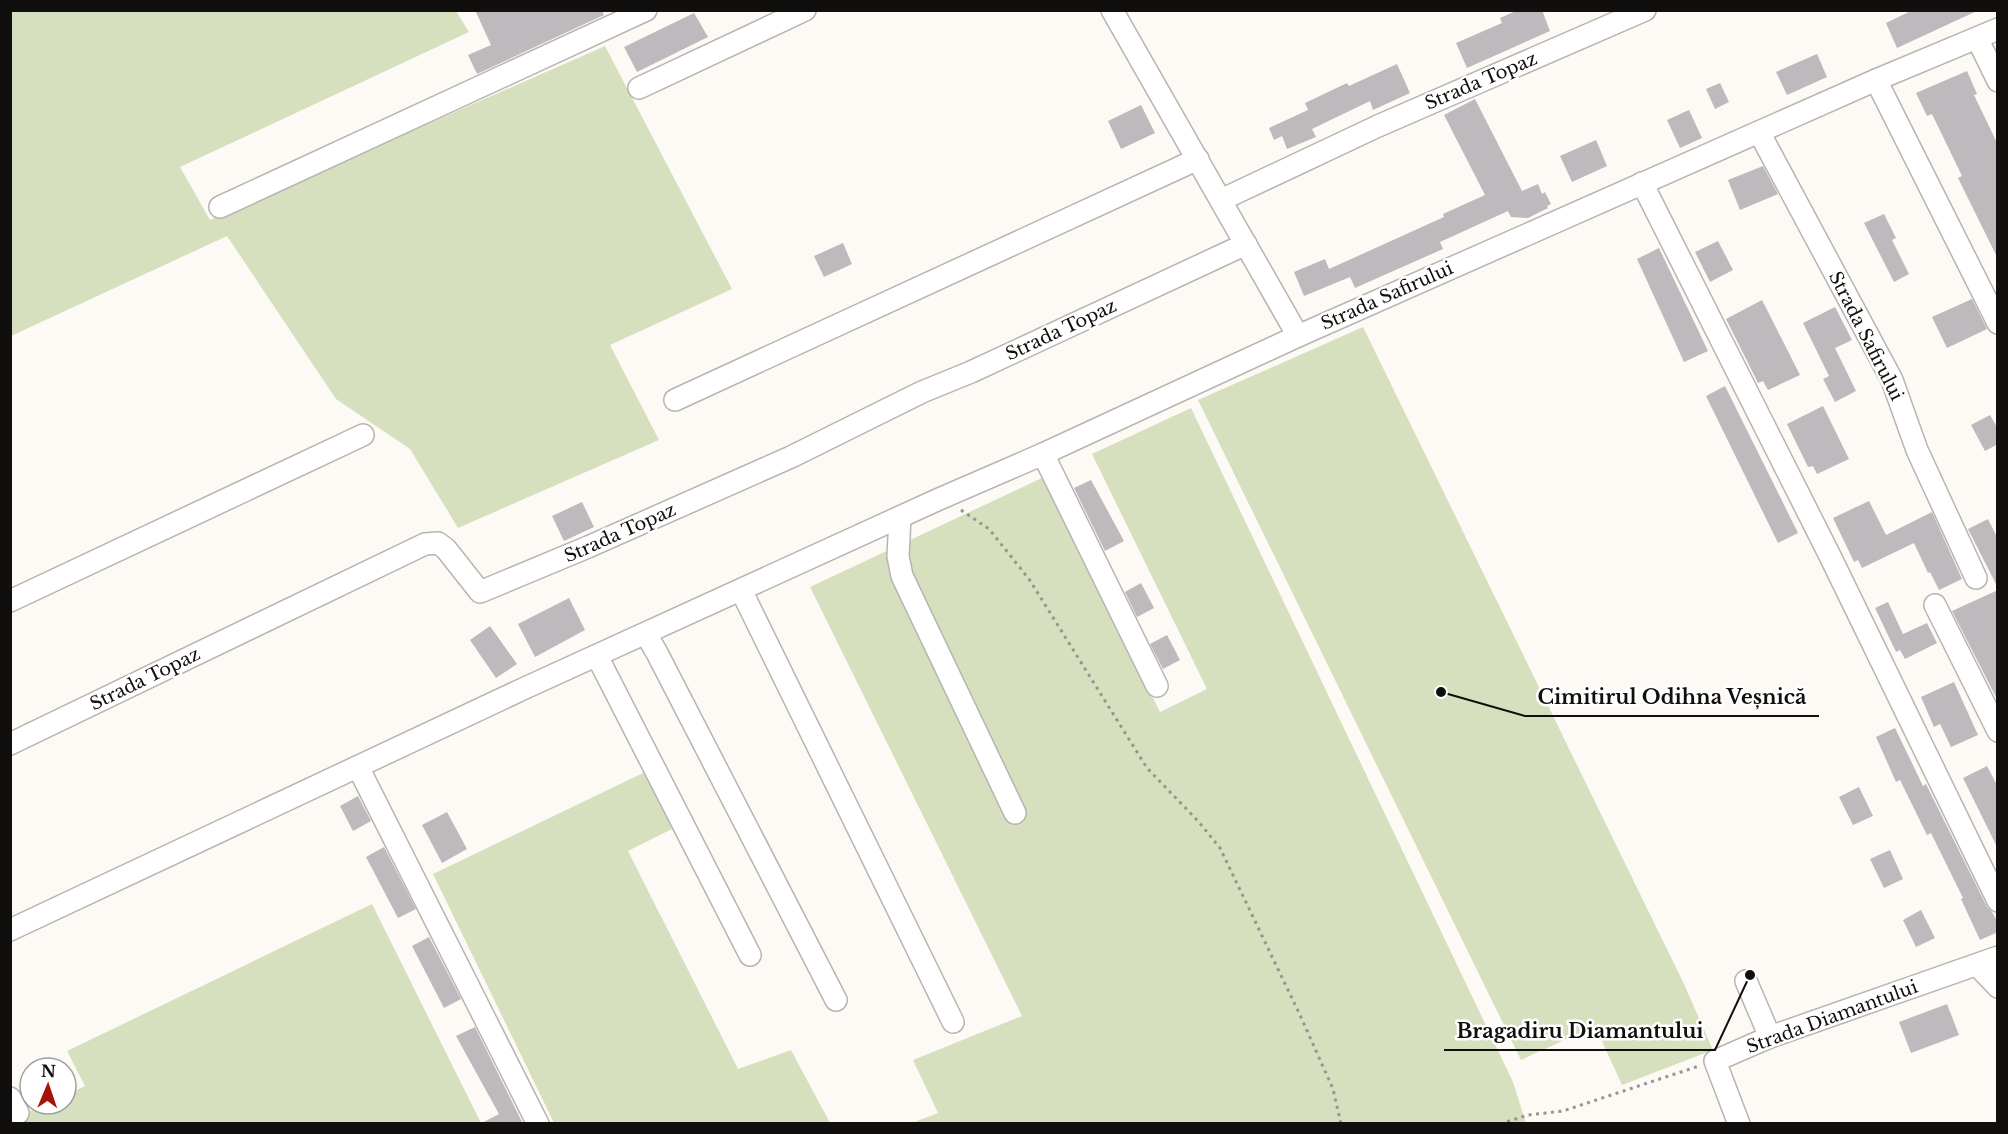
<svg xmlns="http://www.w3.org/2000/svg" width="2008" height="1134" font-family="'Libre Baskerville',serif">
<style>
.green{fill:#d6e0bf}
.building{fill:#beb9bc}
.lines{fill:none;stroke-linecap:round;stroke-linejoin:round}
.minor-casing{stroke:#b8b4b0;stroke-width:24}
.path{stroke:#979491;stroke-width:3;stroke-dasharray:3 4.5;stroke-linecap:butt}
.minor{stroke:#fff;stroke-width:21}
.labels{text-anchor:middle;stroke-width:5;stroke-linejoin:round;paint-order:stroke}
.street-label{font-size:18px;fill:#100f0d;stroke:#fff}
.leader{fill:none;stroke:#100f0d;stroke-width:2}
.callout-dot{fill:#100f0d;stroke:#fff;stroke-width:2}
.callout-label{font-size:20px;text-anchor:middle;font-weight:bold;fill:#100f0d;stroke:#fff;stroke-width:5;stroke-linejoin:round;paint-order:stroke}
</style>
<rect width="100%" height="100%" fill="#fdf9f5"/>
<g class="green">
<path d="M10,11H456L469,32L180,167L210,220L605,46L732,289L610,345L659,440L458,528L410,449L336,399L227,236L11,336Z"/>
<path d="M1363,327L1684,984L1713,1050L1622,1085L1595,1026L1521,1060L1198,400Z"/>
<path d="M1191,408L1513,1082L1526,1123H912L938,1113L913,1060L1022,1016L810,587L1044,477L1160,712L1207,689L1092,454Z"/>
<path d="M645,772L672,829L628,851L738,1069L791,1050L830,1123H554L433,874Z"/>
<path d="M372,904L481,1123L11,1124L10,1120L46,1104H66V1095L85,1086L67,1051Z"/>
</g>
<g class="building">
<path d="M475,10H602L604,15L477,74L468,55L491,45Z"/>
<path d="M1518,10H1542L1550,31L1467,68L1456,43L1502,23L1500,18Z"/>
<path d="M1913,10H1979L1897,48L1886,23Z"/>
<path d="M694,13L708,37L637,72L624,47Z"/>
<path d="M1817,54L1827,77L1787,95L1776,72Z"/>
<path d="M1397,64L1410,93L1373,110L1370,101L1312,129L1316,137L1287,149L1282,136L1274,140L1269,128L1308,110L1305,103L1347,83L1349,86Z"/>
<path d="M1967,71L1977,94L1974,95L1998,145V259L1958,178L1962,176L1932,114L1927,116L1916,93Z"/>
<path d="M1720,83L1729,102L1715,109L1706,89Z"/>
<path d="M1475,99L1522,191L1538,184L1542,194L1545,192L1551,204L1547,206L1548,208L1528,218L1511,217L1508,211L1440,242L1443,249L1355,288L1350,277L1304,296L1294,272L1325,259L1329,269L1444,217L1443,214L1485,195L1444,115Z"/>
<path d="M1141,105L1155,133L1121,149L1108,121Z"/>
<path d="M1689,110L1702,138L1680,148L1667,120Z"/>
<path d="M1596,140L1607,166L1572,182L1560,156Z"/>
<path d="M1763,166L1778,194L1740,210L1728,180Z"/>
<path d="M1884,214L1896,238L1892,240L1909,274L1894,282L1864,223Z"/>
<path d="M1718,241L1733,270L1710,282L1695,252Z"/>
<path d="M843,243L852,264L824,277L814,256Z"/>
<path d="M1659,248L1708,351L1684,362L1637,259Z"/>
<path d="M1972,299L1987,329L1947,348L1932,317Z"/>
<path d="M1762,300L1800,375L1768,390L1763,381L1758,383L1726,319Z"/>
<path d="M1835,307L1852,340L1835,348L1856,391L1835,402L1823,379L1829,376L1803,323Z"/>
<path d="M1725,386L1798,533L1778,543L1706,396Z"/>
<path d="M1823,406L1849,459L1817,474L1813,466L1808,467L1787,424Z"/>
<path d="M1990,415L1998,429V444L1985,451L1971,425Z"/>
<path d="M1091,480L1124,541L1105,551L1074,488Z"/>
<path d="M1869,501L1886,535L1932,512L1962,579L1939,590L1930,572L1928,573L1914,543L1862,568L1858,560L1854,562L1833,518Z"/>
<path d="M582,502L594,527L564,541L552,516Z"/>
<path d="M1988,519L1998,539V588L1968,529Z"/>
<path d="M1141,583L1154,608L1137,617L1125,592Z"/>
<path d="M1998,590V701L1952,611Z"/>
<path d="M569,598L585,630L535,657L518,624Z"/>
<path d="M1888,602L1903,634L1927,623L1937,643L1905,659L1900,650L1896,652L1875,608Z"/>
<path d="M490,626L517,664L496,678L470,640Z"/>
<path d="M1167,635L1180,660L1163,669L1150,644Z"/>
<path d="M1954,682L1978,735L1951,747L1940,724L1934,727L1921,697Z"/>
<path d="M1895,728L1923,786L1926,784L1987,907L1992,912L1998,923V932L1980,940L1961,899L1963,898L1931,833L1927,835L1900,780L1896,782L1876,737Z"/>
<path d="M1987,766L1998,787V849L1963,778Z"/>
<path d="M1859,787L1873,816L1853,825L1839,797Z"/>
<path d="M358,796L371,821L353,831L340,806Z"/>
<path d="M447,812L467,849L442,863L422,825Z"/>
<path d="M384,847L416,909L398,918L366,857Z"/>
<path d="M1890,850L1903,879L1884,888L1870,859Z"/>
<path d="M1921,910L1935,938L1916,947L1903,920Z"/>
<path d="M429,937L461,999L444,1008L412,946Z"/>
<path d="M1947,1004L1959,1035L1911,1053L1899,1022Z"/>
<path d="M475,1027L523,1124H480L499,1114L456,1036Z"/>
</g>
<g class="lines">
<g class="minor-casing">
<g id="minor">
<path d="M1112,10L1298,336"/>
<path d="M1977,38L1998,81"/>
<path d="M1876,80L1998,323"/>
<path d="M639,88L805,10"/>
<path d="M1759,132L1892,380L1917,450L1976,578"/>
<path d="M1642,183L1830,556L1998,901"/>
<path d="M1221,200L1378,126L1645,10"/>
<path d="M220,207L646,10"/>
<path d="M675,400L1198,159"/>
<path d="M1043,454L1157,686"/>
<path d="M900,517L898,556L902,576L1015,813"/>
<path d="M741,590L953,1022"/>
<path d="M10,601L363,435"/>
<path d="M1935,605L1998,731"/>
<path d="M646,634L657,653L836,1000"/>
<path d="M597,656L750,955"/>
<path d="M10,744L425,544L438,543L446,549L480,592L588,547L791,457L922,392L971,372L1246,244"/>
<path d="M358,767L538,1124"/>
<path d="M10,930L525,688L937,500L1043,454L1298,336L1876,80L1998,29"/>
<path d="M1977,965L1998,987"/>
<path d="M1746,981L1770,1037"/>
<path d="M10,1098L18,1113"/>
<path d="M1739,1124L1715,1061L1770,1037L1998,957"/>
</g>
</g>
<g class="path">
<path d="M961,510L989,529L1029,579L1147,768L1198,821L1220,848L1300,1015L1333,1089L1341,1124"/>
<path d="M1500,1124L1528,1115L1563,1111L1699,1066"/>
</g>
<use href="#minor" class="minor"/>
</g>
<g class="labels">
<g class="street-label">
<text transform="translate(1481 81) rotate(-23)" y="6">Strada Topaz</text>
<text transform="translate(1387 296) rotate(-24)" y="6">Strada Safirului</text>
<text transform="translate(1061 330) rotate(-25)" y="6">Strada Topaz</text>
<text transform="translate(1866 336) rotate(63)" y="6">Strada Safirului</text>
<text transform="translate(620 533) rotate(-24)" y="6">Strada Topaz</text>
<text transform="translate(145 679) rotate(-26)" y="6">Strada Topaz</text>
<text transform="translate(1832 1017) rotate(-20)" y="6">Strada Diamantului</text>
</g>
</g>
<path class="leader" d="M1441 692L1525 716H1819M1750 975L1715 1050H1444"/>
<g class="callout-dot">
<circle cx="1441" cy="692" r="6"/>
<circle cx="1750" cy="975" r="6"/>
</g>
<g class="callout-label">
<text x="1672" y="704">Cimitirul Odihna Veșnică</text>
<text x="1580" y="1038">Bragadiru Diamantului</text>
</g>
<rect width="2008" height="1134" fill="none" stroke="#100f0d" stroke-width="24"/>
<g transform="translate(48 1086) rotate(2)"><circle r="28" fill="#ffffff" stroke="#9f9f9e" stroke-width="1.5"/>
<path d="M0-4.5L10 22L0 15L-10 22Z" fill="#a61307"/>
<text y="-9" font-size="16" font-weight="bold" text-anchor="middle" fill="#100f0d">N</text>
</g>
</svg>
